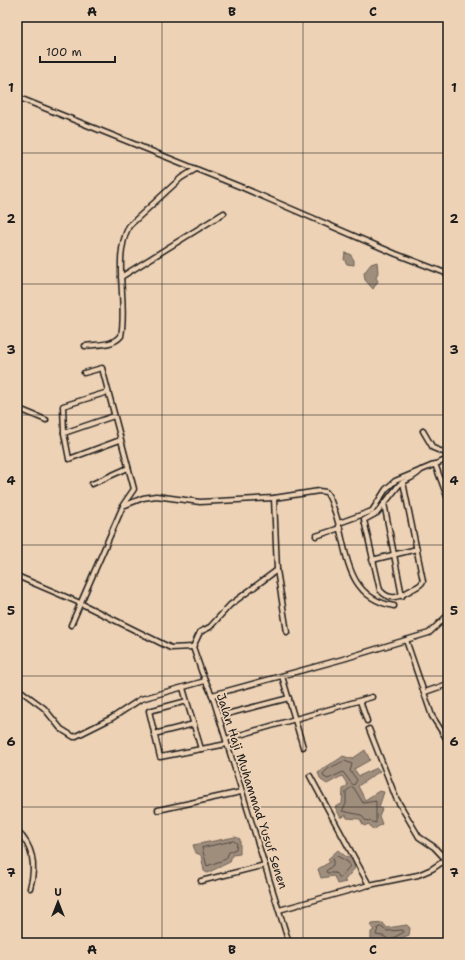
<svg xmlns="http://www.w3.org/2000/svg" width="465" height="960" font-family="'Shantell Sans',sans-serif">
<style>
.water{fill:#a08e7d;stroke:#6b6056}
.lines{fill:none;stroke-linecap:round;stroke-linejoin:round}
.shore{stroke:#514a43;stroke-width:1}
.minor-casing{stroke:#1c1c1c;stroke-width:7}
.minor{stroke:#eed2b5;stroke-width:4}
.grid{fill:none;stroke:#1c1c1c;stroke-width:1;stroke-opacity:0.55}
.labels{text-anchor:middle;stroke-width:3.5;stroke-linejoin:round;paint-order:stroke}
.street-label{font-size:12px;fill:#1c1c1c;stroke:#eed2b5}
.neatline{fill:none;stroke:#1c1c1c;stroke-width:1.5}
.grid-label{font-size:13px;text-anchor:middle;font-weight:bold;fill:#1c1c1c}
</style>
<rect width="100%" height="100%" fill="#eed2b5"/>
<filter id="ink" filterUnits="userSpaceOnUse"><feTurbulence type="fractalNoise" baseFrequency=".025" numOctaves="2"/><feDisplacementMap in="SourceGraphic" scale="8" xChannelSelector="R" yChannelSelector="G"/><feConvolveMatrix kernelMatrix="1 2 1 2 8 2 1 2 1" color-interpolation-filters="sRGB"/></filter>
<g filter="url(#ink)">
<g class="water">
<path d="M345,253L350,254L354,260V265L347,264L344,259Z"/>
<path d="M377,262L378,272L376,278L378,281L373,289L365,280L364,273L371,264Z"/>
<path d="M365,750L370,760L354,769L359,776L377,768L380,771L358,786L365,800L379,791L384,792L379,807L382,809L379,816L382,824L373,830L369,824L364,826L360,819L347,818L346,815L341,818L335,807L342,804L343,789L348,785L342,776L327,784L321,780L318,773C326,765 335,763 343,756L352,759Z"/>
<path d="M235,837L240,839V854L232,855L230,862C222,866 215,869 207,873L204,871L201,855L196,853L193,845Z"/>
<path d="M338,850L345,856L352,858L355,868L344,881L346,882L337,884L334,876L321,878L318,869L330,862L328,859Z"/>
<path d="M383,923L387,928L407,925L410,928L409,935L390,943L381,940H371V932L374,930L371,927L372,924Z"/>
</g>
<g class="lines">
<g class="shore">
<path d="M345,761L352,764L350,771L357,780L354,785L352,784L343,772L328,779L324,777L323,774L328,769Z"/>
<path d="M352,787L354,788L363,803L376,801V823L365,820L361,815L342,811L346,804V792Z"/>
<path d="M234,841L237,843L236,849L229,852L226,859L207,866L202,848Z"/>
<path d="M337,856L348,862L350,866L340,878L335,873H327L326,871L333,865V859Z"/>
<path d="M381,927L387,931L403,930L404,932L390,940L383,936L376,935L378,928Z"/>
</g>
<g class="minor-casing">
<g id="minor">
<path d="M17,97L241,187L396,254L448,274"/>
<path d="M121,277L224,213"/>
<path d="M85,346C97,344 113,346 121,336C128,300 112,260 129,226L181,178L196,169"/>
<path d="M84,373L102,368L134,489L123,505"/>
<path d="M108,392L63,406L64,433L69,459L120,440"/>
<path d="M17,408L46,420"/>
<path d="M423,431L433,448L448,454"/>
<path d="M64,433L114,416"/>
<path d="M435,464L448,499"/>
<path d="M403,482L423,581C421,586 416,587 411,590C399,597 390,602 380,590L364,520L377,513L399,485C406,479 415,478 421,470"/>
<path d="M92,484L128,468"/>
<path d="M384,503L402,596"/>
<path d="M339,523L372,511L386,489L395,481L448,459"/>
<path d="M316,536L340,528"/>
<path d="M372,560L417,549"/>
<path d="M277,570L287,632"/>
<path d="M17,576L80,603L171,648L193,647"/>
<path d="M71,625L123,506L143,498L156,496L200,502L274,498L319,491L326,492C331,498 332,505 335,512C348,550 344,597 394,606"/>
<path d="M406,640L432,716L448,741"/>
<path d="M193,647L202,673L212,695L289,943"/>
<path d="M193,647L200,632L210,627L230,605L277,570L274,498"/>
<path d="M282,676L303,747"/>
<path d="M17,688L44,708L61,729L74,737L112,718L141,699L205,681"/>
<path d="M183,688L201,749L160,757L149,711L187,701"/>
<path d="M425,692L448,684"/>
<path d="M212,695L343,659L429,633L448,615"/>
<path d="M360,701L367,721"/>
<path d="M219,716L289,698"/>
<path d="M369,729L396,798L419,837L434,847L448,862"/>
<path d="M154,734L194,724"/>
<path d="M226,739L372,697"/>
<path d="M201,749L227,744"/>
<path d="M310,776L369,885"/>
<path d="M158,810L241,792"/>
<path d="M17,831C34,847 36,867 30,888"/>
<path d="M201,881L265,865"/>
<path d="M279,910L369,885L418,875L432,869L448,858"/>
</g>
</g>
<use href="#minor" class="minor"/>
</g>
</g>
<path class="grid" d="M162,17V943M303,17V943M17,153H448M17,284H448M17,415H448M17,545H448M17,676H448M17,807H448"/>
<g class="labels">
<g class="street-label">
<text transform="translate(252 791) rotate(72)" y="4">Jalan Haji Muhammad Yusuf Senen</text>
</g>
</g>
<rect width="465" height="960" fill="none" stroke="#eed2b5" stroke-width="44"/>
<g transform="translate(58 902)" stroke="#eed2b5" stroke-width="3" paint-order="stroke">
<path d="M0-3L7 15L0 10L-7 15Z" fill="#1c1c1c"/>
<text y="-6" font-size="11" font-weight="bold" text-anchor="middle" fill="#1c1c1c">U</text>
</g>
<path d="M40 56v6h75v-6" fill="none" stroke="#1c1c1c" stroke-width="2"/>
<text x="46" y="56" font-size="12" fill="#1c1c1c" stroke="#eed2b5" stroke-width="3" paint-order="stroke">100 m</text>
<rect x="22" y="22" width="421" height="916" class="neatline"/>
<g class="grid-label">
<text x="92" y="16">A</text>
<text x="232" y="16">B</text>
<text x="373" y="16">C</text>
<text x="11" y="92">1</text>
<text x="454" y="92">1</text>
<text x="11" y="223">2</text>
<text x="454" y="223">2</text>
<text x="11" y="354">3</text>
<text x="454" y="354">3</text>
<text x="11" y="485">4</text>
<text x="454" y="485">4</text>
<text x="11" y="615">5</text>
<text x="454" y="615">5</text>
<text x="11" y="746">6</text>
<text x="454" y="746">6</text>
<text x="11" y="877">7</text>
<text x="454" y="877">7</text>
<text x="92" y="954">A</text>
<text x="232" y="954">B</text>
<text x="373" y="954">C</text>
</g>
</svg>
